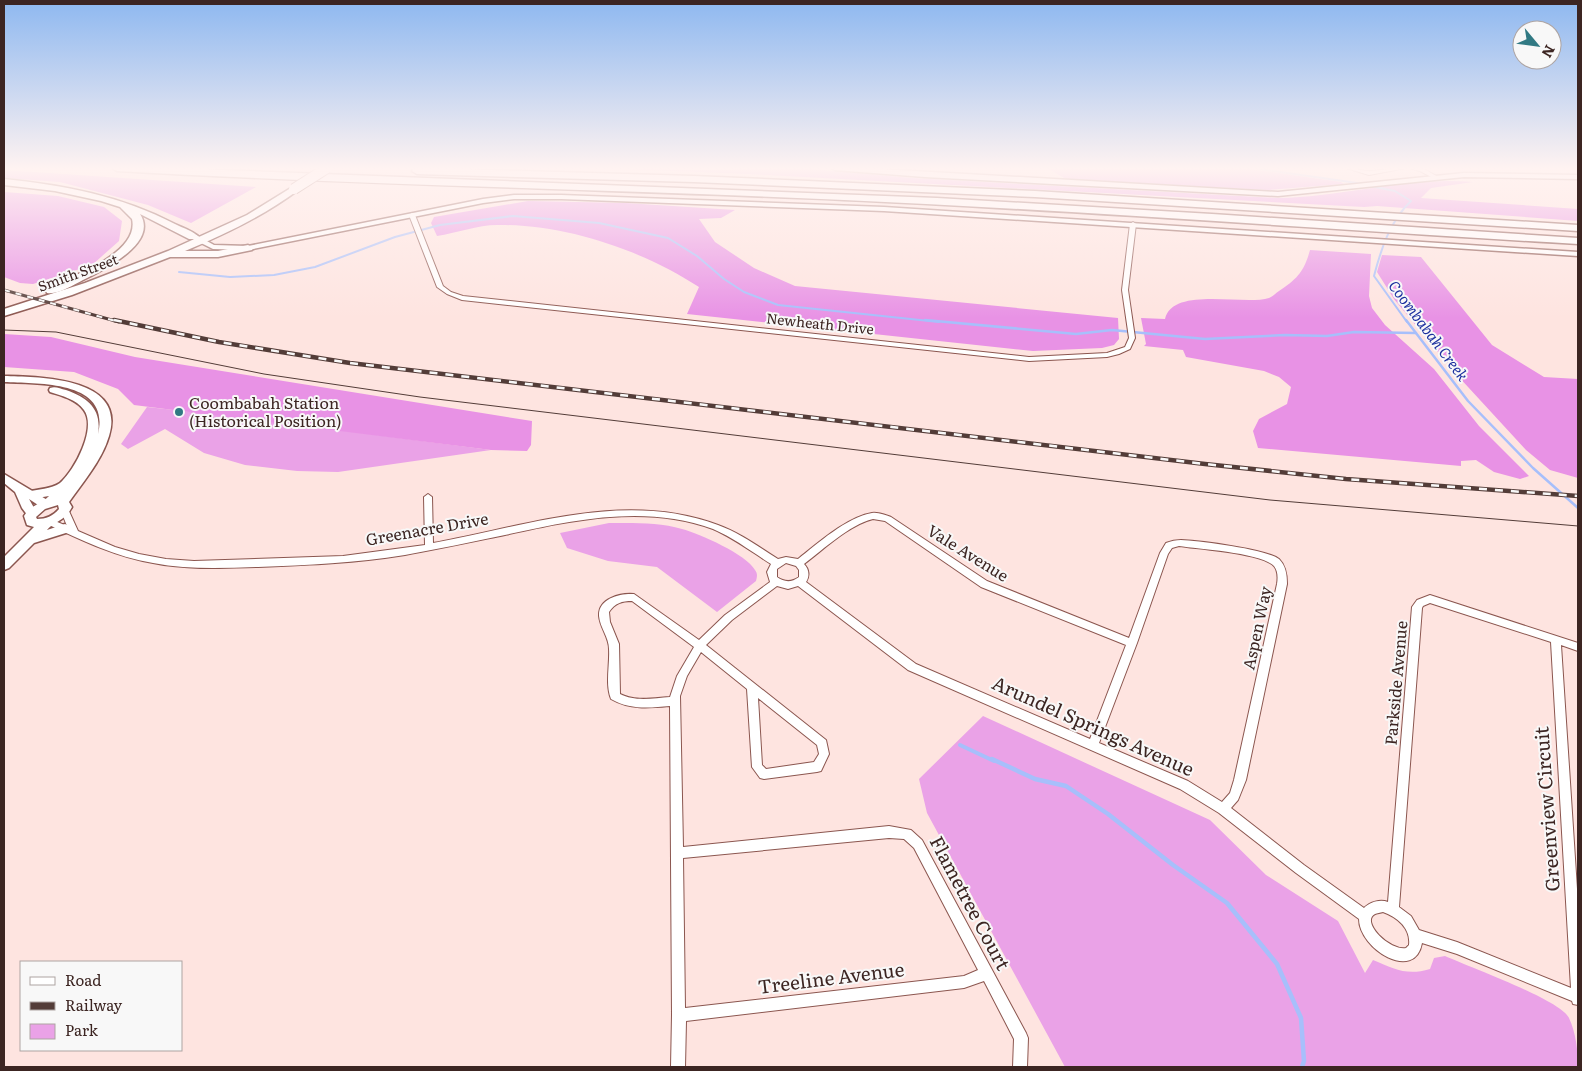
<svg xmlns="http://www.w3.org/2000/svg" width="1582" height="1071" font-family="Literata,serif">
<style>
.green{fill:#eaa2e7}
.forest{fill:#e892e5}
.lines{fill:none;stroke-linecap:round;stroke-linejoin:round}
.stream-far3{stroke:#a7bffb;stroke-width:2}
.stream-far2{stroke:#a7bffb;stroke-width:2.5}
.stream-far1{stroke:#a7bffb;stroke-width:4}
.stream{stroke:#a7bffb;stroke-width:4.5}
.minor-casing{stroke:#8b564f;stroke-width:2}
.tertiary-casing{stroke:#8b564f;stroke-width:3}
.secondary-casing{stroke:#8b564f;stroke-width:3}
.primary-casing{stroke:#8b564f;stroke-width:3}
.motorway-casing{stroke:#8b564f;stroke-width:3}
.minor{fill:#fff;fill-rule:evenodd}
.tertiary{fill:#fff;fill-rule:evenodd}
.secondary{fill:#fff;fill-rule:evenodd}
.primary{fill:#fff;fill-rule:evenodd}
.motorway{fill:#fff;fill-rule:evenodd}
.tram{stroke:#533c38;stroke-width:1}
.rail-far1-casing{stroke:#533c38;stroke-width:3}
.rail-casing{stroke:#533c38;stroke-width:4.5}
.rail-far1{stroke:#f8f8f8;stroke-width:2;stroke-dasharray:6;stroke-linecap:butt}
.rail{stroke:#f8f8f8;stroke-width:2.5;stroke-dasharray:8;stroke-linecap:butt}
.primary-bridge-casing{stroke:#8b564f;stroke-width:12;stroke-linecap:butt}
.primary-bridge{stroke:#fff;stroke-width:10}
.poi-dot{fill:#317983;stroke:#f8f8f8;stroke-width:2}
.labels{text-anchor:middle;stroke-width:4;stroke-linejoin:round;paint-order:stroke}
.far-street-label{font-size:14px;fill:#3c2522;stroke:#f8f8f8}
.far-water-label{font-size:15px;font-style:italic;fill:#1c309f;stroke:#f8f8f8}
.poi-label{font-size:16px;fill:#3c2522;stroke:#f8f8f8;text-anchor:start}
.street-label{font-size:16px;fill:#3c2522;stroke:#f8f8f8}
.near-street-label{font-size:19px;fill:#3c2522;stroke:#f8f8f8}
</style>
<rect width="100%" height="100%" fill="#fee4e0"/>
<g class="green">
<path d="M147,407L238,417L491,450L338,472L297,471L245,465L204,453L165,429L128,449L121,444Z"/>
<path d="M609,523C633,523 659,522 682,529C700,534 746,554 755,570C758,574 757,577 756,581L717,612L657,567L608,561L567,548L560,533Z"/>
<path d="M983,716L1210,820L1266,875L1338,921L1365,973L1373,960C1394,969 1407,976 1430,969L1434,958L1445,956C1467,966 1561,1000 1569,1018C1576,1033 1578,1051 1578,1067H1065L927,813L919,779Z"/>
</g>
<g class="forest">
<path d="M597,168L699,170L801,168L912,178L1278,198C1343,197 1408,176 1473,182L1431,188L1421,198L1578,209V221L1377,206L1364,207L749,174Z"/>
<path d="M1047,168H1243L1341,182L1344,184L1268,190L1066,179Z"/>
<path d="M4,170L256,187L191,223L148,205L60,182L4,178Z"/>
<path d="M4,192L58,196L104,207L122,221L119,241L92,265L33,284L20,283L4,277Z"/>
<path d="M528,201L626,203L735,210L721,218L699,219L715,242L754,268L795,286L1118,318L1119,339L1114,345L1102,348L1033,351L687,314L699,287C642,250 565,224 497,225C478,225 456,233 437,236L431,223L434,217Z"/>
<path d="M1310,250L1371,254L1369,296L1372,308L1385,325L1434,369L1479,426L1529,476L1520,479L1494,472L1476,460L1461,461V466L1258,448L1253,431L1259,419L1287,404L1291,387L1279,377L1264,371L1186,357L1183,350L1144,346L1146,344L1141,318L1165,319C1173,286 1244,306 1269,298C1272,297 1276,293 1279,291C1297,279 1304,272 1310,250Z"/>
<path d="M1382,255L1421,257L1492,345L1544,377L1578,379V478L1550,470L1526,450L1457,375L1394,299L1377,272Z"/>
<path d="M4,334L51,337L135,357L532,421L531,445L527,451L491,450L134,405L118,389L74,372L4,367Z"/>
</g>
<g class="lines">
<g class="stream-far3">
<path d="M1253,168L1364,184"/>
<path d="M1370,186L1395,191L1411,201C1390,221 1381,249 1374,276L1407,322"/>
<path d="M179,272L230,277L274,275L315,267L395,237L440,225L513,216L599,223L668,238L697,256L724,279L744,292L778,305L939,322"/>
</g>
<g class="stream-far2">
<path d="M925,320L1076,334L1112,330L1205,339L1285,335L1327,336L1354,332L1416,333"/>
<path d="M1406,320L1468,401L1533,468L1578,508"/>
</g>
<path class="stream-far1" d="M960,745L994,761"/>
<path class="stream" d="M992,759L1035,779L1066,786L1108,814L1173,865L1227,903L1277,964L1301,1018L1304,1061L1302,1067"/>
<g class="minor-casing">
<g id="minor">
<path d="M1346,168C1355,168 1363,172 1372,171C1383,170 1394,168 1406,168L1369,175Z"/>
<path d="M1409,168L1424,169L1440,178L1435,179L1420,171Z"/>
<path d="M412,213L415,215L443,286L451,292L463,296L1029,357L1107,353L1125,347L1129,338L1122,290L1130,224L1133,222L1136,224L1128,290L1135,338L1130,349L1119,354L1107,357L1029,361L462,300L447,294L437,287L409,215Z"/>
<path d="M428,494L432,497L433,543C527,526 625,490 718,525C740,533 759,547 778,559L786,557L798,559C817,544 847,517 872,513C878,512 885,515 891,517L987,581L1129,638L1160,553L1166,543C1171,541 1176,540 1181,540C1200,541 1266,549 1279,559C1286,566 1287,575 1287,584L1246,780L1238,800L1231,808L1304,865L1364,908C1370,902 1380,899 1388,902L1412,607L1417,600L1430,595L1578,643V651L1561,645L1578,904V1005L1573,1004L1572,1001L1457,954L1422,943C1415,983 1359,949 1359,919L1296,873L1219,813L1180,789L908,670L798,586L788,589L777,586L732,620L706,645L826,740L829,754L821,771L817,772L764,779L760,778L752,767L747,689L701,652L687,676L680,696L683,847L889,826L911,830L922,840L1026,1033L1028,1038L1027,1067H1013L1014,1039L984,981L964,988L686,1021L685,1067H671L672,1015L670,706C649,708 630,710 611,699C605,684 610,665 609,649C609,637 600,628 599,616C598,598 621,593 634,594L699,640L725,615L770,582L767,572L771,564C752,552 734,538 713,529C645,504 573,520 505,535C471,542 438,549 405,555C356,563 308,565 258,567C223,568 188,570 153,563C116,557 81,540 47,524L46,522L50,519L67,526L61,511L65,508L68,509L78,531L115,547L139,554L166,559L194,561L343,556L425,545L424,497ZM873,519L885,521L981,587L1126,645L1090,739L916,664L806,582C810,576 809,569 804,564C824,549 849,525 873,519ZM1179,546C1199,549 1262,553 1274,566C1278,571 1278,578 1277,584L1234,780L1230,793L1222,802L1188,781L1099,743L1137,643L1168,554L1172,548ZM786,563L796,566L799,570V577C791,583 784,582 777,577V569ZM632,601L694,647L677,676L670,697C654,698 635,702 620,694L619,644L610,622L609,612C615,603 622,601 632,601ZM1430,603L1551,642L1571,988L1457,942L1419,930L1411,916L1399,907L1422,608L1423,606ZM758,698L817,745L819,754L814,762L766,769L762,765ZM889,838L904,839L914,848L978,970L964,976L685,1008L683,858ZM1383,912C1397,917 1411,928 1409,945L1406,948C1390,951 1360,922 1375,914C1377,913 1380,913 1383,912Z"/>
</g>
</g>
<g class="tertiary-casing">
<g id="tertiary">
<path d="M832,168H863L1278,192L1464,173L1578,175V179L1464,177L1278,196L925,177L835,170Z"/>
<path d="M514,195H561L884,207L1578,252V256L884,211L561,199H514L483,203L248,250L213,249L189,237L196,235L214,245L248,246L483,199Z"/>
<path d="M4,474L49,501L50,504L49,507H41L29,499L37,513L36,516H28L22,508L15,492L4,483Z"/>
</g>
</g>
<g class="secondary-casing">
<path id="secondary" d="M4,376C40,377 127,377 109,436C102,460 83,482 69,502L72,507C64,522 56,520 47,530L65,524L69,526L71,529L69,532L34,543L9,568L4,570V557L34,527L27,525L24,516C31,505 41,504 49,496L31,499L27,498L25,495L27,492C37,489 52,489 60,483C75,470 97,428 84,410C76,399 62,396 50,392L49,390L50,388C56,386 60,389 66,390C88,398 102,409 98,434C111,380 39,384 4,382ZM58,505L59,509C53,516 46,519 37,519L36,517L45,509Z"/>
</g>
<g class="primary-casing">
<path id="primary" d="M294,186L299,189L297,191C263,216 225,234 185,251H218L248,245L253,248L252,250L218,257H170L72,295L4,316V309L85,283L168,251L247,215Z"/>
</g>
<g class="motorway-casing">
<g id="motorway">
<path d="M112,168H173L937,198L1212,214L1578,238V244C1334,230 1089,211 844,200C602,189 359,185 117,171Z"/>
<path d="M421,168L694,176L1035,191L1578,225V231L1035,197L694,182L417,174L412,171L413,169Z"/>
<path d="M4,179C64,185 121,196 175,224C183,228 193,231 199,237L197,239H189L140,214C159,243 103,270 83,280C73,285 58,295 47,293L45,290L47,287C72,277 140,253 132,219L120,207L101,201L55,191L4,185Z"/>
</g>
</g>
<use href="#minor" class="minor"/>
<use href="#tertiary" class="tertiary"/>
<use href="#secondary" class="secondary"/>
<use href="#primary" class="primary"/>
<use href="#motorway" class="motorway"/>
<path class="tram" d="M4,330L56,332L264,374L420,397L1270,500L1578,526"/>
<g class="rail-far1-casing">
<path id="rail-far1" d="M4,290L119,322"/>
</g>
<g class="rail-casing">
<path id="rail" d="M114,320L219,342L350,363L1205,464L1346,479L1578,496"/>
</g>
<use href="#rail-far1" class="rail-far1"/>
<use href="#rail" class="rail"/>
<g class="primary-bridge-casing">
<path id="primary-bridge" d="M294,189L327,168"/>
</g>
<use href="#primary-bridge" class="primary-bridge"/>
</g>
<linearGradient id="sky" x2="0" y2="1"><stop stop-color="#8eb8f0"/><stop offset="0.53" stop-color="#fff3f1"/><stop offset="1" stop-color="#fff3f1" stop-opacity="0"/></linearGradient>
<rect width="1582" height="318" fill="url(#sky)"/>
<circle class="poi-dot" cx="179" cy="412" r="5"/>
<g class="labels">
<g class="far-street-label">
<text transform="translate(78 273) rotate(-20)" y="5">Smith Street</text>
<text transform="translate(820 324) rotate(6)" y="5">Newheath Drive</text>
</g>
<g class="far-water-label">
<text transform="translate(1428 331) rotate(53)" y="5">Coombabah Creek</text>
</g>
<g class="poi-label">
<text x="189" y="409">Coombabah Station<tspan x="189" dy="18">(Historical Position)</tspan></text>
</g>
<g class="street-label">
<text transform="translate(427 529) rotate(-10)" y="6">Greenacre Drive</text>
<text transform="translate(968 553) rotate(32)" y="6">Vale Avenue</text>
<text transform="translate(1257 628) rotate(-78)" y="6">Aspen Way</text>
<text transform="translate(1396 683) rotate(-85)" y="6">Parkside Avenue</text>
</g>
<g class="near-street-label">
<text transform="translate(1093 726) rotate(24)" y="7">Arundel Springs Avenue</text>
<text transform="translate(1547 809) rotate(-94)" y="7">Greenview Circuit</text>
<text transform="translate(970 903) rotate(62)" y="7">Flametree Court</text>
<text transform="translate(831 978) rotate(-7)" y="7">Treeline Avenue</text>
</g>
</g>
<rect width="1582" height="1071" fill="none" stroke="#3c2522" stroke-width="10"/>
<rect x="20" y="961" width="162" height="90" fill="#f8f8f8" stroke="#ada4a2"/>
<rect x="30" y="977" width="25" height="8" fill="#ffffff" stroke="#ada4a2"/>
<text x="65" y="986" font-size="15" fill="#3c2522">Road</text>
<rect x="30" y="1002" width="25" height="8" fill="#533c38" stroke="#ada4a2"/>
<text x="65" y="1011" font-size="15" fill="#3c2522">Railway</text>
<rect x="30" y="1024" width="25" height="15" fill="#eaa2e7" stroke="#ada4a2"/>
<text x="65" y="1036" font-size="15" fill="#3c2522">Park</text>
<g transform="translate(1537 45) rotate(119)"><circle r="24" fill="#f8f8f8" stroke="#ada4a2"/>
<path d="M0-4L9 19L0 12L-9 19Z" fill="#317983"/>
<text y="-8" font-size="14" font-weight="bold" text-anchor="middle" fill="#3c2522">N</text>
</g>
</svg>
